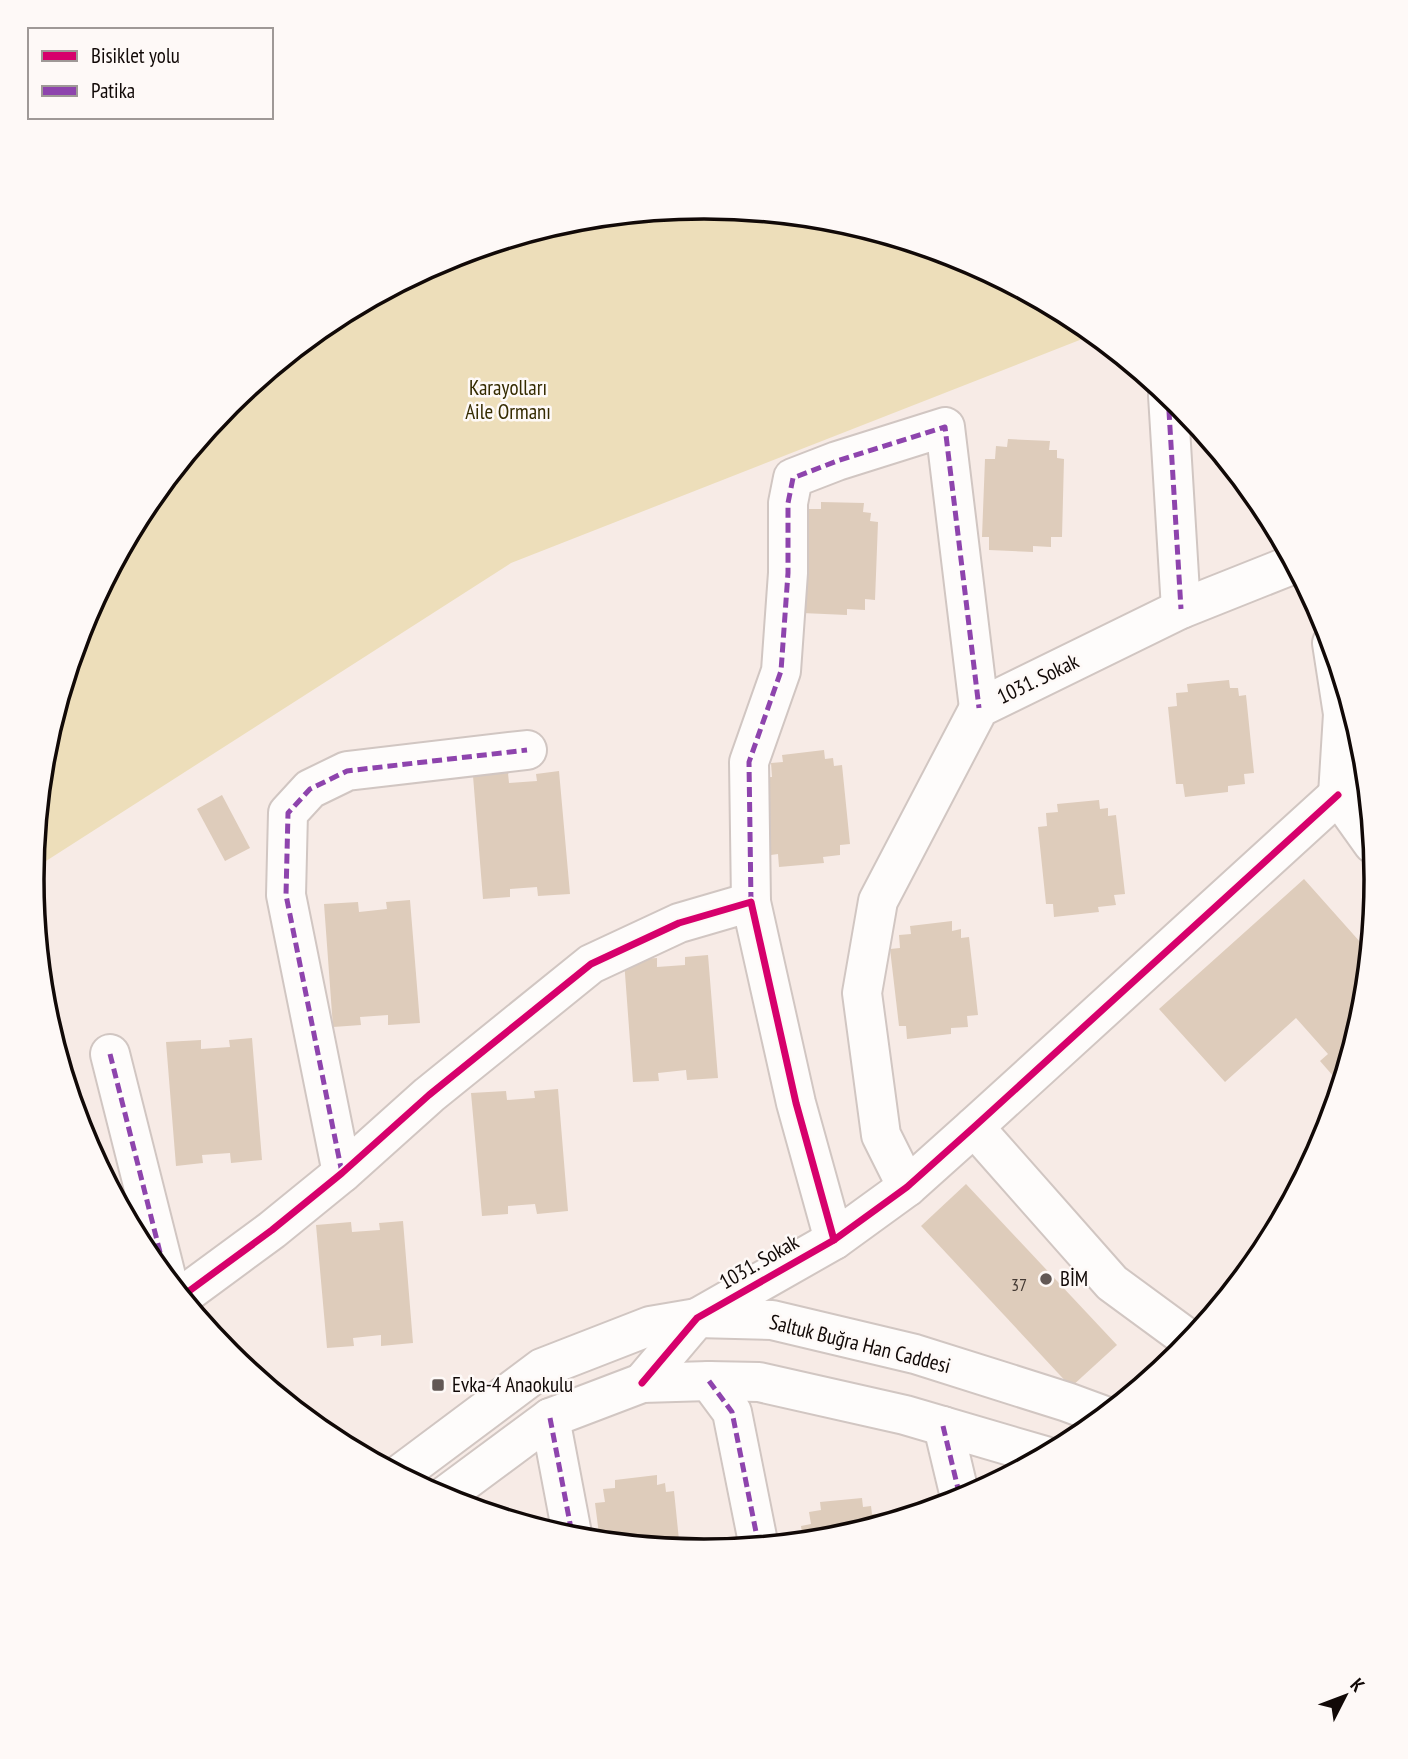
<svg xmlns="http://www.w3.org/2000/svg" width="1408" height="1759" font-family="'PT Sans Narrow',sans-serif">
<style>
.green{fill:#eddeba}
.building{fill:#deccbb}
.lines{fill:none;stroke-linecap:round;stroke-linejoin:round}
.minor-casing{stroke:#d1c6c2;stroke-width:42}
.tertiary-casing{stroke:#d1c6c2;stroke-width:42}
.minor{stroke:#fefcfb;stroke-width:38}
.tertiary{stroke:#fefcfb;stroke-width:38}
.quiet{stroke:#8e44ad;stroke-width:5;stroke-dasharray:10 5;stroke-linecap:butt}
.cycleway-casing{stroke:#fef9f7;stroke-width:11}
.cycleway{stroke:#d6006c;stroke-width:7}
.poi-dot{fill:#625855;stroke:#fef9f7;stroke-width:2.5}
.labels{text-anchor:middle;stroke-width:5;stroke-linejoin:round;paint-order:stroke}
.number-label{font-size:18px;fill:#443a34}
.park-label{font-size:21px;fill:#352b00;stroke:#fef9f7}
.street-label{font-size:21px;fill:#110907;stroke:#fef9f7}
.poi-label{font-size:21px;fill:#110907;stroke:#fef9f7;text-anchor:start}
.rim{fill:none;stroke:#110907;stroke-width:3.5}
</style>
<rect width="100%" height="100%" fill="#f7ebe6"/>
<path class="green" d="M704,207L836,220L962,258L1078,321L1095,334L511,563L32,870L45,748L83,622L145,506L229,404L331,320L447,258L573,220Z"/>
<g class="building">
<path d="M1205,435L1224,458L1229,464L1215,465L1214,452L1207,453Z"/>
<path d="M1008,439L1050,441L1049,450H1057V458L1064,459L1062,537H1051V547L1033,546V552L989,550V537H982L985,459H995L996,446L1007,447Z"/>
<path d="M821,502L864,503L863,512L871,513L870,521L878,522L875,600L865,599V610L847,609V615L802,613L799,521L809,522V509H821Z"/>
<path d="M1229,680L1230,688H1238L1239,696L1246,695L1254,773L1244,774L1245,784L1228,786V792L1185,797L1183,784H1176L1168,707L1177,706L1176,693L1188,692L1187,684Z"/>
<path d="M824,750L825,759L833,758L834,766L842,765L850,844L840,845V855L823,857L824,863L779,867L778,854L771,855L763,777H772L771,763L783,762L782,755Z"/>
<path d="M559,771L570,894L538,896L537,887L510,889V897L483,899L473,776L508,773L509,783L537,781L536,774Z"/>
<path d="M222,795L250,848L225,861L197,809Z"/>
<path d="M1099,800L1100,809L1108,808V816L1116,815L1125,894L1114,895L1116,905L1098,907L1099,912L1054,917L1053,904H1046L1038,827L1047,826L1046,813L1058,812L1057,804Z"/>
<path d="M1304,879L1369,952L1363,1011L1341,1085L1320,1061L1328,1054L1296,1018L1225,1082L1159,1009Z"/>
<path d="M410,900L420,1023L388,1025V1015L360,1017L361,1025L333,1027L324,904L358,902L359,912L387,909L386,902Z"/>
<path d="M952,921V931L961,929V938L969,937L978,1015L967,1016L968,1027L951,1028V1034L907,1039L906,1026H899L890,949L900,948L899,935L911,934L910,926Z"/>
<path d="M708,955L718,1078L687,1080L686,1070L658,1073L659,1081L633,1082L624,960L657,958V967L685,965V957Z"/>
<path d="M252,1038L262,1160L231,1163L230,1153L202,1155L203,1163L176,1166L166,1042L201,1040V1049L230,1047L229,1040Z"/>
<path d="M558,1089L568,1211L537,1214L535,1204L508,1206V1214L482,1216L471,1093L506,1091L507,1100L535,1098L534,1091Z"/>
<path d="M966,1184L1117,1345L1071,1387L921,1226Z"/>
<path d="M403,1221L413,1343L381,1346V1335L353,1338L354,1346L327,1348L316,1225L351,1222L352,1232L380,1230L379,1223Z"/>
<path d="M657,1475V1485L665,1483L666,1492L674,1491L680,1550L600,1542L595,1503L605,1502L603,1489L615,1488V1480Z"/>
<path d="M862,1498L863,1507L871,1506L872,1514H880L881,1525L835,1539L803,1542L801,1526L811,1524L809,1512L821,1510L820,1502Z"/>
</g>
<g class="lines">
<g class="minor-casing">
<g id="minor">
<path d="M1168,395L1181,609"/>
<path d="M1332,643L1343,714L1338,795L1373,844"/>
<path d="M751,902L749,762L781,671L788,573V503L793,478L837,461L945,427L979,708"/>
<path d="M110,1054L167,1280"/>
<path d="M974,1127L1112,1283L1191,1341"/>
<path d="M342,1173L286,895L288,813L310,789L347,771L527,750"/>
<path d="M907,1187L881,1135L862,993L878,901L979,708L1181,609L1294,564"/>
<path d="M181,1297L272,1230L342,1173L429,1095L591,964L679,923L751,902L796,1103L834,1240"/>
<path d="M709,1381L732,1412L759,1547"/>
<path d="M642,1383L697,1318L834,1240L907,1187L974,1127L1338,795"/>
<path d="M550,1418L573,1539"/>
<path d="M943,1426L961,1501"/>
</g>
</g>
<g class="tertiary-casing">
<g id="tertiary">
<path d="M399,1475L542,1368L650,1326L697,1318L772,1320L915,1354L1067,1402L1105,1416"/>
<path d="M442,1498L550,1418L642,1383L709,1381L759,1382L905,1415L1045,1456"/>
</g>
</g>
<use href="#minor" class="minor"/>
<use href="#tertiary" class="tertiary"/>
<g class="quiet">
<path d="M1168,395L1181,609"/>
<path d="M751,902L749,762L781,671L788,573V503L793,478L837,461L945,427L979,708"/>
<path d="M110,1054L167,1280"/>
<path d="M342,1173L286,895L288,813L310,789L347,771L527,750"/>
<path d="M709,1381L732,1412L759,1547"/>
<path d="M550,1418L573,1539"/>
<path d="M943,1426L961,1501"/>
</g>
<g class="cycleway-casing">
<g id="cycleway">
<path d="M181,1297L272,1230L342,1173L429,1095L591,964L679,923L751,902L796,1103L834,1240"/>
<path d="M642,1383L697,1318L834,1240L907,1187L974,1127L1338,795"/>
</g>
</g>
<use href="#cycleway" class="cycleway"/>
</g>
<g class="poi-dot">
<circle cx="1046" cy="1279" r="7"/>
<rect x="431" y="1378" width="14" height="14" rx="3.5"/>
</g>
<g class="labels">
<g class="number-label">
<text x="1019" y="1291">37</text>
</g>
<g class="park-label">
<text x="508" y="395">Karayolları<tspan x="508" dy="24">Aile Ormanı</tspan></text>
</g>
<g class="street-label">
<text transform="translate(1038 679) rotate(-26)" y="7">1031. Sokak</text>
<text transform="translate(759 1262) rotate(-30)" y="7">1031. Sokak</text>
<text transform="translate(860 1344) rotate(14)" y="7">Saltuk Buğra Han Caddesi</text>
</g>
<g class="poi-label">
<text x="1060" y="1286">BİM</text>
<text x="452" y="1392">Evka-4 Anaokulu</text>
</g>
</g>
<path d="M0 0H1408V1759H0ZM44 879a660 660 0 1 1 1320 0a660 660 0 1 1-1320 0Z" fill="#fef9f7" fill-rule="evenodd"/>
<path class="rim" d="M44 879a660 660 0 1 1 1320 0a660 660 0 1 1-1320 0Z"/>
<rect x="28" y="28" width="245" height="91" fill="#fef9f7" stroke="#9f9997" stroke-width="2"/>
<rect x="42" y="51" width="35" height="10" fill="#d6006c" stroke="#9f9997" stroke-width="2"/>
<text x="91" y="63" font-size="21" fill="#110907">Bisiklet yolu</text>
<rect x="42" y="86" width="35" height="10" fill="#8e44ad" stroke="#9f9997" stroke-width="2"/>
<text x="91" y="98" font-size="21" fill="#110907">Patika</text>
<g transform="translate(1345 1696) rotate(48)" stroke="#fef9f7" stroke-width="5" paint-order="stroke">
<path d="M0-5L12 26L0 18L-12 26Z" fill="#110907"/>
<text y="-10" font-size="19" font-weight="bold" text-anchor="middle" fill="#110907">K</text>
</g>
</svg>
